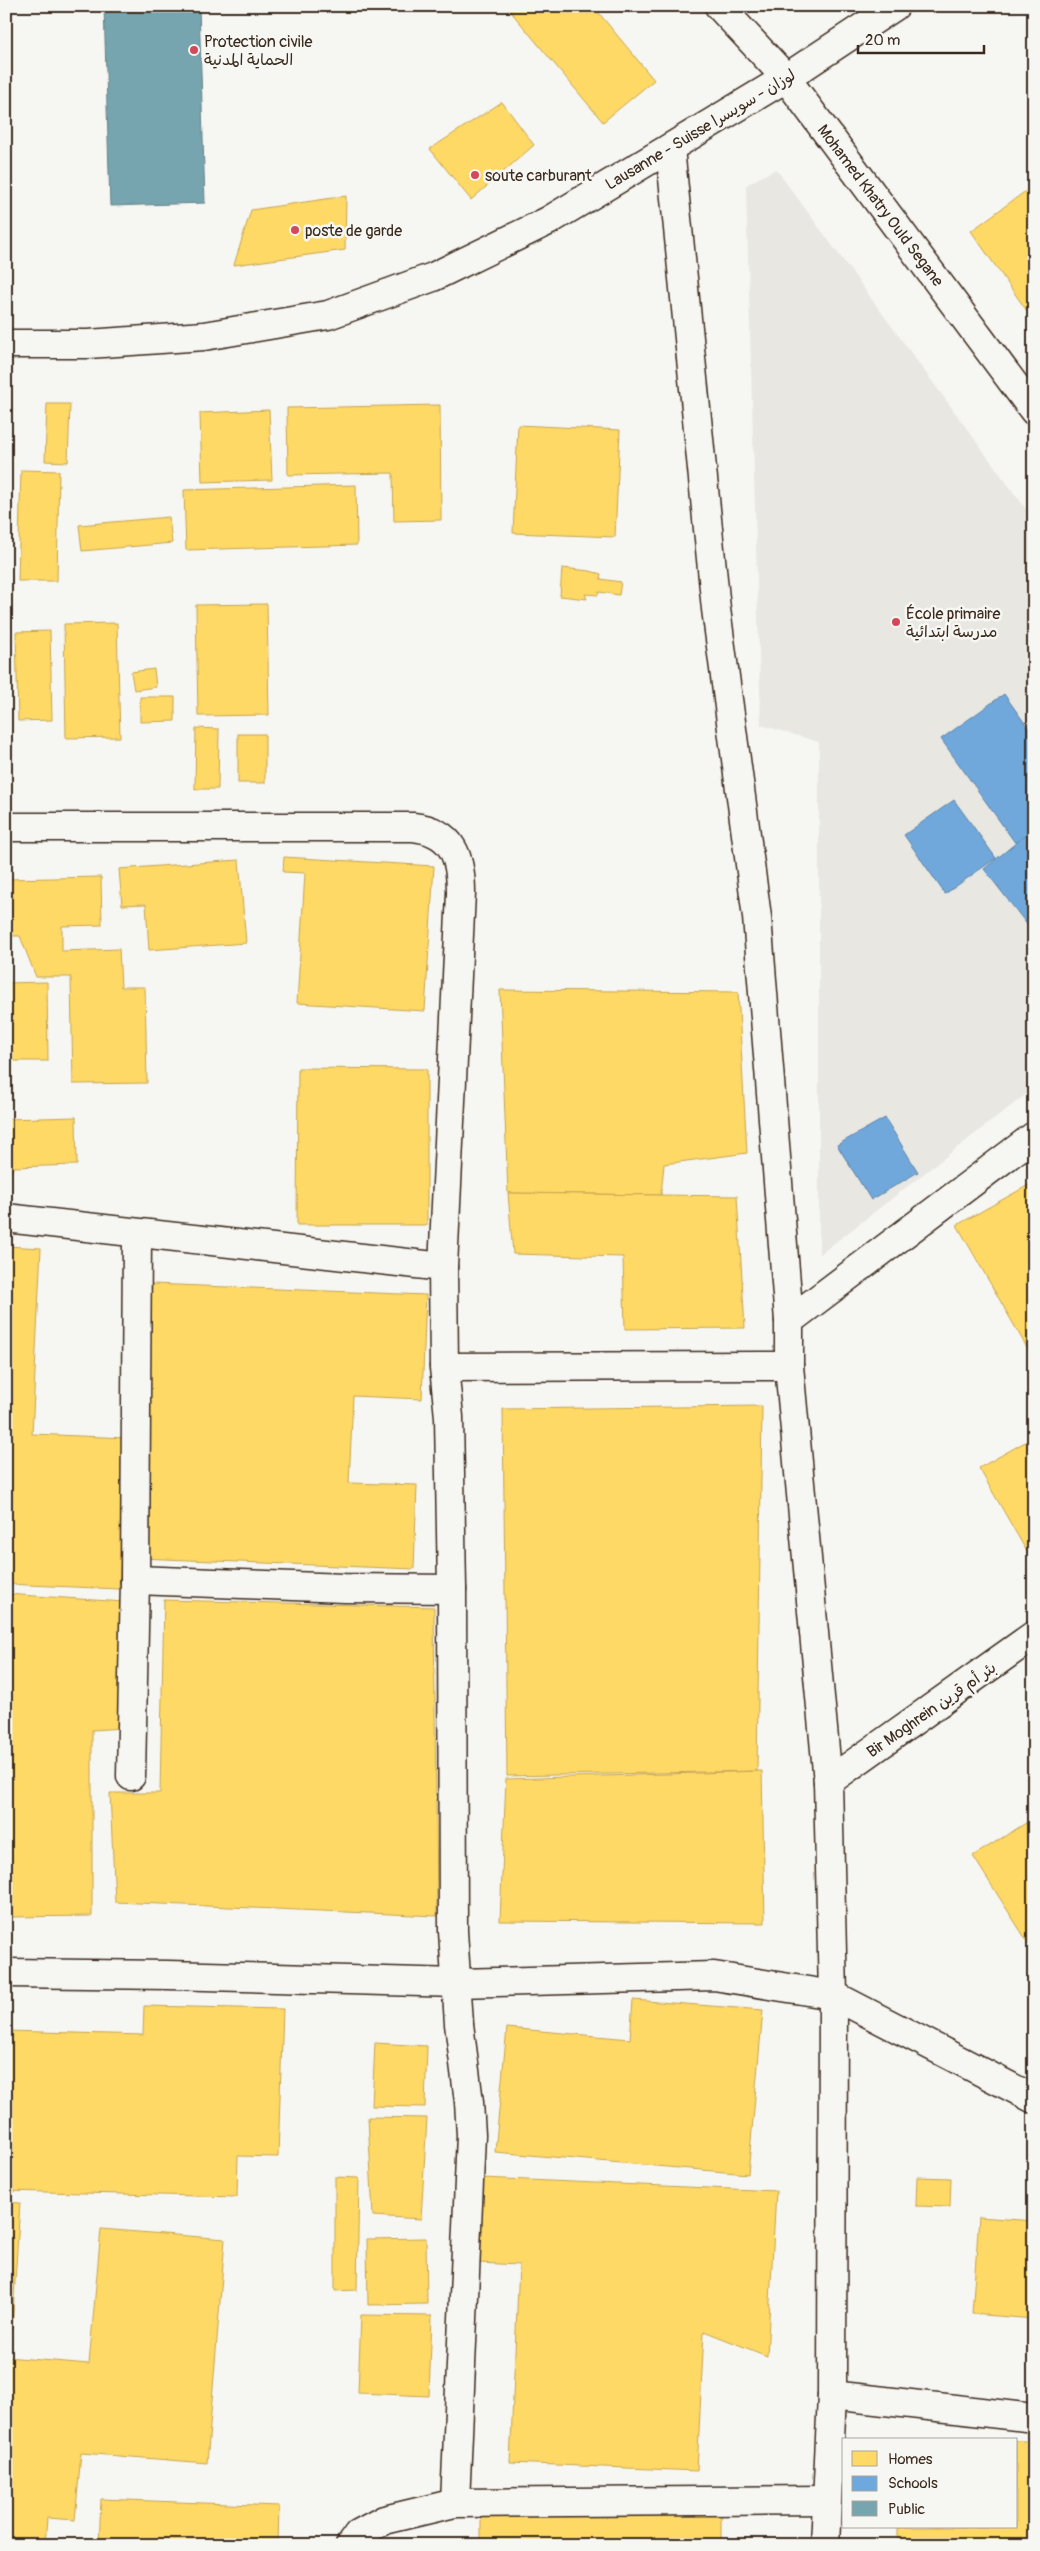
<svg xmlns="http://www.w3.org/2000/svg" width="1040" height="2551" font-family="Pangolin,'Playpen Sans Arabic',sans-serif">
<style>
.built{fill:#e8e7e2}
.homes{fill:#ffd966;stroke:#c4a450}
.schools{fill:#6fa8dc;stroke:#5f82a3}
.public{fill:#76a5af;stroke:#648084}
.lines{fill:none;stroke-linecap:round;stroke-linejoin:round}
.minor-casing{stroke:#3b2a1e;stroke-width:31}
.minor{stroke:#f6f6f2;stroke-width:28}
.poi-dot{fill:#d1495b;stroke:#f6f6f2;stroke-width:2}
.labels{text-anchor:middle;stroke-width:5;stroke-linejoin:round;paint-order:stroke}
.poi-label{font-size:16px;fill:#3b2a1e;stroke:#f6f6f2;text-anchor:start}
.street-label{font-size:16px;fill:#3b2a1e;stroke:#f6f6f2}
</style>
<rect width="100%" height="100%" fill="#f6f6f2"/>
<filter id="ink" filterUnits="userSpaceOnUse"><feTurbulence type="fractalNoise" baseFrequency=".02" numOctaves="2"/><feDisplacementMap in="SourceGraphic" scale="10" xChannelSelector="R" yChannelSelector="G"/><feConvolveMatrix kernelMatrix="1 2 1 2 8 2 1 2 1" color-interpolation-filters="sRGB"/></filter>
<g filter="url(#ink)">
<path class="built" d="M776,169L1034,520V1088L819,1255V742L761,725L746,185Z"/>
<g class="homes">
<path d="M506,6H593L654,80L603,122Z"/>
<path d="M502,102L534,145L471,200L430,149Z"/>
<path d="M1034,185V321L971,231Z"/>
<path d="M346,196L345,250L234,265L251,210Z"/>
<path d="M47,404H70L68,462L45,461Z"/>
<path d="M440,405L441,520L394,521L393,473L288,475L287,408Z"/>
<path d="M269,410L272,480L202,482L200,413Z"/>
<path d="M518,425L620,430L615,537L513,533Z"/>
<path d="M21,470L59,471L57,581H18Z"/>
<path d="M356,485L357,545L186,550L184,490Z"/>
<path d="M169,517L172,543L82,551L79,525Z"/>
<path d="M562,568L590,571L601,574L600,579L621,582L619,595L599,592L598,595L585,594L587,599L560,596Z"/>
<path d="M267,604L269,715L198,716L196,605Z"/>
<path d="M117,623L120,737L66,738L64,624Z"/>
<path d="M50,631L52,720L18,721L16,632Z"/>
<path d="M154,669L156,687L134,690L131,672Z"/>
<path d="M140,697H175V721L140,722Z"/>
<path d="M196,728L219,729L218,789H195Z"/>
<rect x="238" y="734" width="27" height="49"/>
<path d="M284,857L434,866L425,1011L297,1003L305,873L283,872Z"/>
<path d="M239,860L246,943L149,950L146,904L122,905L119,869Z"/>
<path d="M101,877L102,925L62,926V951L119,949L121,987H145L147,1083L73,1084L71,977H36L20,936H6V879Z"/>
<path d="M47,982L48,1061H6V983Z"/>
<path d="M500,990L738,992L747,1153L664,1164L661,1195L508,1193Z"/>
<path d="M298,1068L427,1069V1225H297Z"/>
<path d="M76,1117L77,1165L13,1167L6,1189V1119Z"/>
<path d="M1034,1182V1360L957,1225Z"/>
<path d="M508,1193L737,1196L745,1328L625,1329L623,1257L513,1254Z"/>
<path d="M6,1246L41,1248L32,1434L127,1438L119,1589L6,1584Z"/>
<path d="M152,1284L426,1295L422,1399L353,1396L349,1483L417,1485L414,1569L139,1558Z"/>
<path d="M762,1406L757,1771L507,1776L503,1409Z"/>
<path d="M1034,1437V1564L979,1468Z"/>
<path d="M6,1594L124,1602L123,1728L92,1730V1916L6,1917Z"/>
<path d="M164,1600L434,1607L437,1916L115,1902L110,1793H160Z"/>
<path d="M762,1771L765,1923L500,1921L506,1779Z"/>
<path d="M1034,1818V1952L973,1856Z"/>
<path d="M633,2000L763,2010L748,2174L495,2152L507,2028L630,2039Z"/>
<path d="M144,2006L283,2009L278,2157L238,2156L237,2197L6,2191V2031L143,2035Z"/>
<path d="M375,2043L427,2046L425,2107L372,2106Z"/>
<path d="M368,2117L427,2118L421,2219L373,2216Z"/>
<path d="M335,2177L359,2178L357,2290L335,2291Z"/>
<path d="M917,2177L951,2178L950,2207L916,2206Z"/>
<path d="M482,2178L776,2191L767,2356L704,2331L697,2471L510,2463L519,2265L478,2263Z"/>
<path d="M6,2202L20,2203L12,2329L6,2328Z"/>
<path d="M979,2217L1034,2221V2319L972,2314Z"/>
<path d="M101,2229L225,2239L207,2463L81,2453L75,2520L47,2518L45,2545H6V2357L89,2364Z"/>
<path d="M426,2238L427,2304L368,2305L367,2239Z"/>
<path d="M361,2315L432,2316L429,2396L358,2393Z"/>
<path d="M1016,2441H1034V2545H898V2527H1016Z"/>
<path d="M101,2499L279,2506L278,2545H99Z"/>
<path d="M721,2514V2545H481V2515Z"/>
</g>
<g class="schools">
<path d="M1004,694L1034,736V831L1016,844L941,739Z"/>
<path d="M954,800L996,858L945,894L904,835Z"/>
<path d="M1033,829L1034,923L1029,927L984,869Z"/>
<path d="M885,1118L918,1172L871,1200L837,1145Z"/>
</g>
<path class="public" d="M104,6H199L205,203L110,206Z"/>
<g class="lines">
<g class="minor-casing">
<g id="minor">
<path d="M719,6L786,78L1034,411"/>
<path d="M670,148L716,609L757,917L789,1321V1366L828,1782L833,1995L832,2395L825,2545"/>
<path d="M6,344H88L204,336L328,315L433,277L548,221L786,78L895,6"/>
<path d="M6,827H413C453,831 461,857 461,893L443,1267L444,1367L449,1417L452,1589L453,1931L459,2024L469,2102L471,2135L455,2503"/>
<path d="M6,1218L443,1267"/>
<path d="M789,1321L1034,1136"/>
<path d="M444,1367L789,1366"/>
<path d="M135,1580L344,1588L452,1589"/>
<path d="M131,1776L135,1580L137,1233"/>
<path d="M828,1782L1034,1635"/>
<path d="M6,1973L168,1975L458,1983L714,1976L833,1995L1034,2099"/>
<path d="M832,2395L1034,2418"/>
<path d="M350,2545L358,2534L384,2520L455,2503L826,2500"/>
</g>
</g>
<use href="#minor" class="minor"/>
</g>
</g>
<g class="poi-dot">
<circle cx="194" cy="50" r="5"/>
<circle cx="475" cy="175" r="5"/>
<circle cx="295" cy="230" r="5"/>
<circle cx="896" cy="622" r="5"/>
</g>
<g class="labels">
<g class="poi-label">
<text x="204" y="47">Protection civile<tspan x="204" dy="18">الحماية المدنية</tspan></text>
<text x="485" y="181">soute carburant</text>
<text x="305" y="236">poste de garde</text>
<text x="906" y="619">École primaire<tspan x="906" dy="18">مدرسة ابتدائية</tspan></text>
</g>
<g class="street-label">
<text transform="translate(700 129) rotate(-31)" y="6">Lausanne - Suisse لوزان - سويسرا</text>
<text transform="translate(881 205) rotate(53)" y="6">Mohamed Khatry Ould Segane</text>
<text transform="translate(931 1709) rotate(-35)" y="6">Bir Moghrein بئر أم قرين</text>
</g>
</g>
<rect width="1040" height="2551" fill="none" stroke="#f6f6f2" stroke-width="25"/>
<rect x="12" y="12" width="1015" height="2526" fill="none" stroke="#3b2a1e" stroke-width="2" filter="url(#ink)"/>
<rect x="842" y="2438" width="175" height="90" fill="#f6f6f2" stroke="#aba49d"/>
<rect x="852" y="2451" width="25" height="15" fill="#ffd966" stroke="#aba49d"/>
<text x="888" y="2464" font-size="15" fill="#3b2a1e">Homes</text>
<rect x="852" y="2476" width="25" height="15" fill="#6fa8dc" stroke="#aba49d"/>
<text x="888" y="2488" font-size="15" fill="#3b2a1e">Schools</text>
<rect x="852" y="2501" width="25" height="15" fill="#76a5af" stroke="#aba49d"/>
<text x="888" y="2514" font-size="15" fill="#3b2a1e">Public</text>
<path d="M858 45v8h126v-8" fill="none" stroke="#3b2a1e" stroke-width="2.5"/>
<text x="865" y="45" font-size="15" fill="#3b2a1e" stroke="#f6f6f2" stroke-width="4" paint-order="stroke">20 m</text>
</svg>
